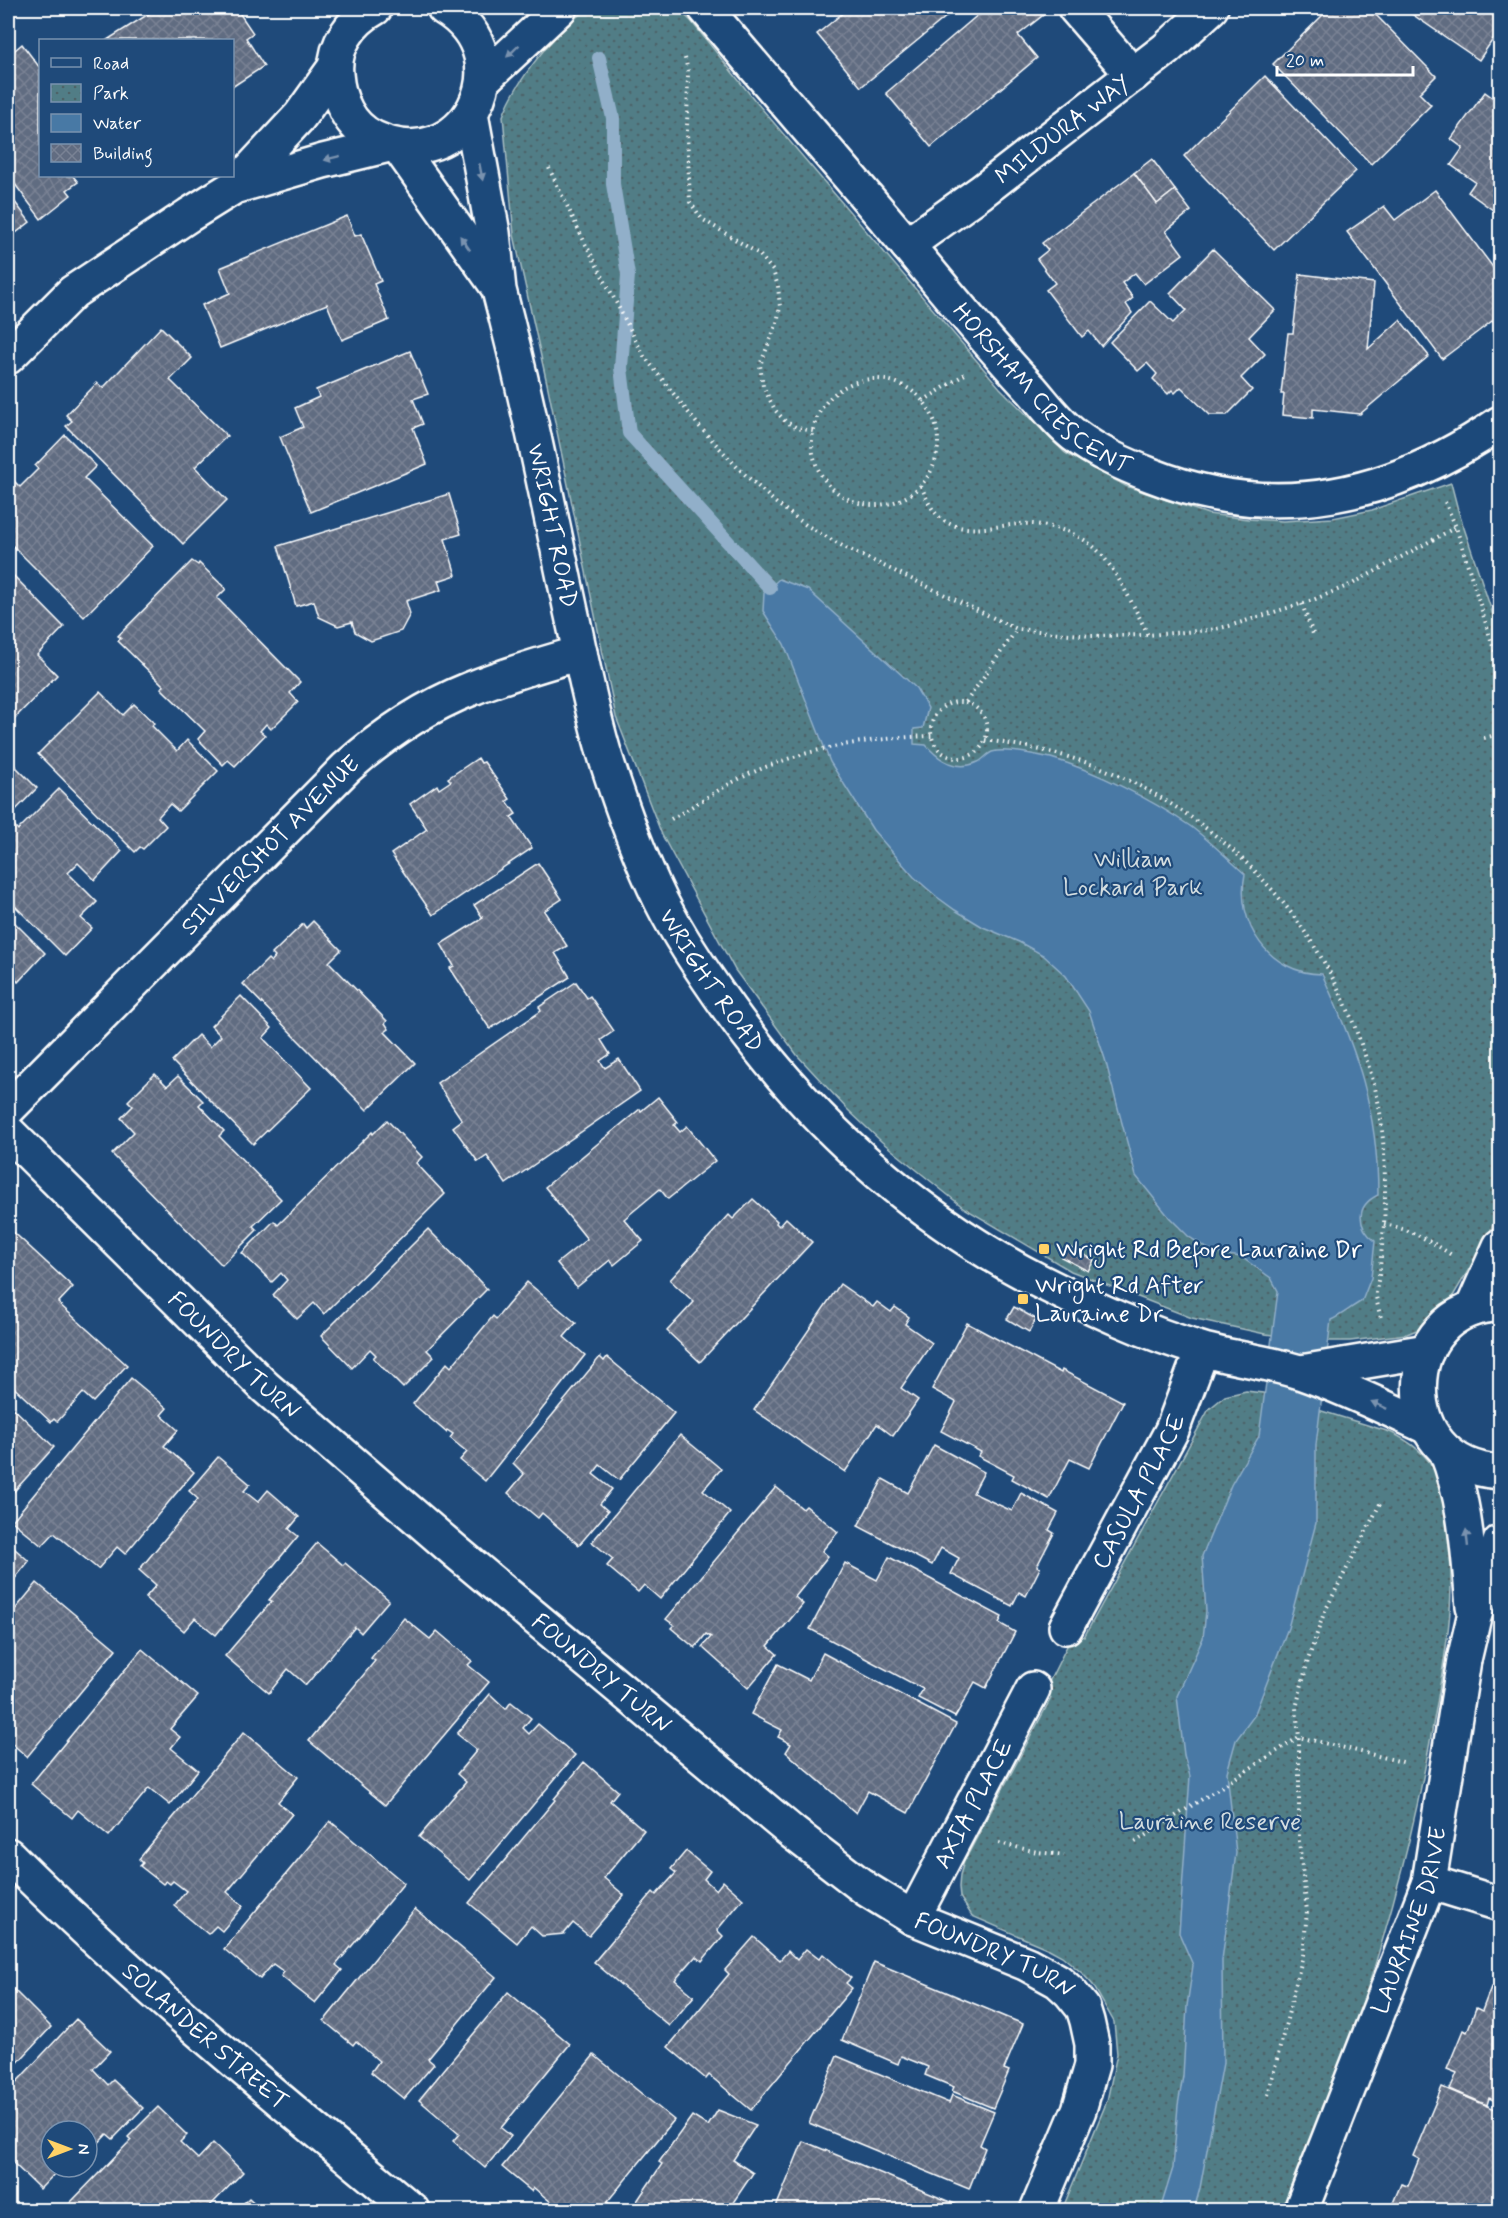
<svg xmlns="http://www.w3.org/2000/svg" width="1508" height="2218" font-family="Mynerve,sans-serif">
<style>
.park{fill:url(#park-dots);stroke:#a8bec2;stroke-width:1.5}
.water{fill:#4879a5;stroke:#91afc9;stroke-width:1.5}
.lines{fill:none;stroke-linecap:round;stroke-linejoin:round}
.stream{stroke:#91afc9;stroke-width:14}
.building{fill:url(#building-cross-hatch);stroke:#fff;stroke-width:1.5}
.minor-casing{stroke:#fff;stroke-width:38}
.path{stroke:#fff;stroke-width:4;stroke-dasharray:1.5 4.5;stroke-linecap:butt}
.minor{stroke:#1f4a7a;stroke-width:33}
.oneway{fill:#7992af}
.poi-dot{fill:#ffd166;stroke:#1f4a7a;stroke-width:2}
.labels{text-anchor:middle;stroke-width:4.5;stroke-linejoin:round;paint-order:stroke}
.street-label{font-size:24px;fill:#fff;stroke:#1f4a7a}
.park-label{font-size:24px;fill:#d4dee1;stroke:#1f4a7a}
.poi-label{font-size:24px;fill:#fff;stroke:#1f4a7a;text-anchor:start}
</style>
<defs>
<pattern id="park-dots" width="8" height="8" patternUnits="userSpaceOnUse" patternTransform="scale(1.5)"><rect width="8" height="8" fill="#517d86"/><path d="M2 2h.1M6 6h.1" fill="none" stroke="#4e6469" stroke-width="1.8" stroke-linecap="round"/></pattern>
<pattern id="building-cross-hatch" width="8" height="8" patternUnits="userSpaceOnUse" patternTransform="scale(1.5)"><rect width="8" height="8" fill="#616c81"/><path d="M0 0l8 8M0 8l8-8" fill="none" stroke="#798294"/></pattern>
</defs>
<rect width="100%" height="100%" fill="#1f4a7a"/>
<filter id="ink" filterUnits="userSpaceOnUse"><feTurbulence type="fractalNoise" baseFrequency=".0167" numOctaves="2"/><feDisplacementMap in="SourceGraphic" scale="12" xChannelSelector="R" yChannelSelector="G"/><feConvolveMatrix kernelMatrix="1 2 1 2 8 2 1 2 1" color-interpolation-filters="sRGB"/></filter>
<g filter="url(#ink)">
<g class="park">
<path d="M589,8H677L691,21L757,103L1000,388L1065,453L1126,486L1208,514L1248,519L1283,521L1333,518L1372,510L1451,483L1458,510L1500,636V1206L1488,1237L1453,1296L1442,1314L1424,1327L1407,1334L1350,1341H1318L1265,1334L1192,1318L1071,1271L964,1208L882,1142L847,1109L797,1055L735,970L662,835L616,717L548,388L514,235L503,116C516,81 557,28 589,8Z"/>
<path d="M1246,1391L1263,1393L1390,1432C1407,1440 1424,1451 1434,1469C1440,1482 1443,1498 1445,1513C1458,1586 1448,1642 1435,1714C1416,1825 1388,1932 1351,2038C1331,2096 1304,2153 1282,2210H1062L1107,2101L1117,2054L1114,2022L1093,1985L1083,1974L1062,1956L1049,1949L972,1916L960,1897L959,1887L960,1875L964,1862L1051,1698L1043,1694L1074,1632L1084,1637L1209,1409L1225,1396Z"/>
</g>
<path class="water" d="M779,579L808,590L916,688L928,708L923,728L914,729V744L926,745C939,760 957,772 978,762C983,760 987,754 992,752C1005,748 1038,755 1051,758C1096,771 1152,800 1190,826C1209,840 1227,858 1245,874C1235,923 1269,974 1322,974C1357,1051 1378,1109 1378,1195C1355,1206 1357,1227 1375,1241L1371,1278L1362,1301C1351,1307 1342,1315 1331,1320L1316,1445V1523L1288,1628L1254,1716L1236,1740L1227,1772L1236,1853L1222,1960L1223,2063L1200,2188L1194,2210H1160L1173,2168L1178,2105L1183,2076L1187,2006L1193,1965L1179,1933L1190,1776L1184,1755L1177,1696L1203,1638L1206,1611L1202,1556L1231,1485L1259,1436L1278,1291L1271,1278L1241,1257L1221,1254L1208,1249L1189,1237L1169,1217L1136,1176L1105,1059L1089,1011L1066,976L1043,955L1019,942L983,927L955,910L937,897L914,877L873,830L830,762L784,644L763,611L764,593Z"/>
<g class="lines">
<path class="stream" d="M599,58L613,118V184L628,275L621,368L629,433L770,588"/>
</g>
<g class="building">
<path d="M158,8H236L253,33L246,38L264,66L232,87V40H107Z"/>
<path d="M849,8H950L944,13L947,16L861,87L817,34Z"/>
<path d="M986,8H1044L1047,12L1018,35L1037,58L931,147L886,93Z"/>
<path d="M1330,8H1369L1436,76L1419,93L1431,105L1371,164L1273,64Z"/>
<path d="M1403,8H1497L1500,10V29L1479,60Z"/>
<path d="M22,44L40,68V176H73L78,182L67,190L71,195L41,219L8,175V56Z"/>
<path d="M1265,76L1356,171L1274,250L1184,156Z"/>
<path d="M1485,92L1500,103V209L1497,213L1468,192L1475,182L1451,165L1463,148L1451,139Z"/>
<path d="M1152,159L1175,190L1157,204L1134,173Z"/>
<path d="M1134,173L1157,204L1175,190L1191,211L1166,231L1183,254L1144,284L1135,273L1122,283L1133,298L1126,304L1132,313L1101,346L1089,331L1082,337L1046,290L1055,283L1037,259L1048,250L1042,243Z"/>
<path d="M1435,190L1495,270L1500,266V315L1442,359L1347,232L1384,206L1395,220Z"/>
<path d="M8,193L30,222L8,239Z"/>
<path d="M347,216L355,236L361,234L381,281L374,284L389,320L342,340L327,304L220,348L202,305L230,293L220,268Z"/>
<path d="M1213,249L1275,310L1249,337L1265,354L1241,378L1252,390L1227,415H1210L1181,387L1175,393L1172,390L1168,394L1153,379L1157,374L1147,363L1138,371L1110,342L1150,301L1173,323L1186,310L1170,293Z"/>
<path d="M1300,274L1374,283L1368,349L1400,320L1429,356L1360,414L1313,409V418L1282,415L1284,394H1281L1288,333H1293Z"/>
<path d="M161,327L192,358L170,380L227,436L195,467L227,500L183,544L66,426L72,421L66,415L97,383L103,388Z"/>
<path d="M410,351L428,394L413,399L423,424L413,428L427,464L311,512L280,437L303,427L295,408L319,397L316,390Z"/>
<path d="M65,435L96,466L84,478L153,546L84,617L8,541V475L20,487L38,469L35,466Z"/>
<path d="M449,494L461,534L445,539L456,575L438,581L441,590L406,601L410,614L401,631L371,641L355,632L352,622L338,626L319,617L314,601L296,606L278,546Z"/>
<path d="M192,561L198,565L199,563L226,589L217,598L300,682L290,693L298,702L271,729L266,724L260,731L265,735L235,766L228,760L223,765L198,739L205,731L161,688L164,686L118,641L121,638L118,636Z"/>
<path d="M8,570L64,627L37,655L57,675L8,725Z"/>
<path d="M100,692L123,715L134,704L154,723L152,726L177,751L187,740L218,771L178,811L170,804L158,817L166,826L143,849L140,847L135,852L38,754Z"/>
<path d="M478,758L481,763L484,762L510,799L507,801L516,814L511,817L532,848L433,915L391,854L427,829L410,804L437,785L439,789L451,781L448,778Z"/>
<path d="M8,759L37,788L8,818Z"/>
<path d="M59,789L122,851L95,880L78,863L68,873L97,902L81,918L92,928L65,956L8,899V819L18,830Z"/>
<path d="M538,863L562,899L544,911L567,946L555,953L570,977L490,1029L450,968L454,966L441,944L483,918L474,905Z"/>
<path d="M8,916L45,953L18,982L14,977L8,984Z"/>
<path d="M313,921L341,950L329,962L387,1021L385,1023L389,1029L385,1032L415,1063L367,1110L243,984L268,959L271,962L275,957L272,954L303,924L306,928Z"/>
<path d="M576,982L587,998L590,996L614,1031L601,1040L610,1054L600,1061L605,1068L619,1059L640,1091L506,1184L487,1156L478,1162L453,1127L462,1120L437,1083L541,1011L539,1007Z"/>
<path d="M241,996L272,1028L263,1038L311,1088L253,1144L172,1061L198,1035L210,1047L221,1036L211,1026Z"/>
<path d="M155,1074L167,1086L178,1076L203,1101L199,1105L224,1131L219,1136L281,1199L253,1226L257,1230L222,1265L112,1154L134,1132L121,1118L133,1106L128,1101Z"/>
<path d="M658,1097L678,1122L674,1125L680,1132L687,1126L715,1161L668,1199L660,1189L624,1219L643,1241L614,1265L610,1260L577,1287L557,1263L587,1239L545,1187L640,1109L641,1111Z"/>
<path d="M387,1120L422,1157L416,1163L445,1194L324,1314L314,1303L297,1319L273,1295L287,1280L281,1273L272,1282L242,1253L274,1221L278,1225L372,1132L373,1134Z"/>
<path d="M753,1199L777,1221L776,1223L779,1226L786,1218L812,1242L700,1362L667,1331L694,1302L670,1280L729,1215L733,1219Z"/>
<path d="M8,1227L73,1287L58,1303L127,1365L93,1402L83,1393L57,1422L54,1419L51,1422L8,1382Z"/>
<path d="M428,1229L487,1289L427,1350L434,1357L403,1388L373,1358L376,1355L370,1349L352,1368L321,1336Z"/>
<path d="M1067,1246L1094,1260L1088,1271L1061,1257Z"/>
<path d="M527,1282L576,1323L564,1337L585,1355L485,1481L460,1460L467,1452L450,1438L453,1434L447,1430L446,1432L413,1404L447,1363L451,1367L493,1316L496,1319Z"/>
<path d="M840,1284L873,1307L877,1302L891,1312L895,1307L909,1317L905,1324L932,1343L901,1388L918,1400L893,1436L877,1424L845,1472L754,1410Z"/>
<path d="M1014,1307L1036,1319L1029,1332L1007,1319Z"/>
<path d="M967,1323L1061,1373L1062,1370L1123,1402L1089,1468L1070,1459L1049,1499L1012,1479L1014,1475L978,1456L981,1452L941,1431L956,1402L932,1389Z"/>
<path d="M600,1357L604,1361L607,1357L674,1413L619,1480L600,1465L593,1474L612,1489L600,1504L608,1511L579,1545L542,1513L538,1518L508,1493L524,1474L513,1463Z"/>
<path d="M131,1378L167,1408L161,1415L178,1430L164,1446L194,1472L125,1554L117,1547L98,1569L54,1533L42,1546L12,1521Z"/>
<path d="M8,1403L54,1447L8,1498Z"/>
<path d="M680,1435L721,1469L703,1490L730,1513L660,1599L644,1585L638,1592L607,1566L613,1559L592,1542Z"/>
<path d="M934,1445L984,1472L973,1493L1012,1511L1021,1493L1058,1513L1049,1530L1054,1533L1037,1566L1040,1568L1026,1596L1019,1592L1012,1606L951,1574L959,1558L941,1548L932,1565L858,1526L883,1479L908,1493Z"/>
<path d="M218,1457L250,1484L244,1491L258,1502L268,1490L299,1517L289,1529L298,1536L216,1635L195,1618L184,1631L145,1598L156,1585L139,1570L198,1499L189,1491Z"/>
<path d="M776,1487L803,1509L806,1506L838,1532L822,1551L828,1556L795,1597L803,1604L768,1646L777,1654L748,1688L702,1647L711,1637L706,1634L695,1648L671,1628L674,1625L666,1619Z"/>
<path d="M8,1543L29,1561L8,1587Z"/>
<path d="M317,1543L343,1565L345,1563L389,1600L361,1633L355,1627L306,1685L288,1669L269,1693L225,1656L272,1601L269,1600Z"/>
<path d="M889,1557L1002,1617L999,1623L1015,1632L986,1688L975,1682L955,1717L918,1698L923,1689L810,1629L845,1563L877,1580Z"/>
<path d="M37,1583L116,1649L27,1757L8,1740V1618Z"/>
<path d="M404,1618L430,1639L437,1631L472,1661L468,1665L489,1682L385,1805L309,1741L375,1661L371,1658Z"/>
<path d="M142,1649L198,1696L170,1729L180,1737L171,1748L198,1770L170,1805L149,1788L109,1836L78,1810L72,1818L31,1784Z"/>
<path d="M823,1653L956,1724L908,1813L868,1791L856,1813L786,1752L791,1744L778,1737L782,1730L751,1714L778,1664L809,1680Z"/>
<path d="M490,1694L506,1709L511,1702L531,1718L523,1728L529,1734L538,1724L575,1755L470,1880L419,1837L466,1782L457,1774L477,1750L457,1734Z"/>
<path d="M244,1732L298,1777L278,1802L292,1814L227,1892L243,1906L222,1931L216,1926L208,1934L174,1906L186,1891L173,1881L170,1884L166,1881L163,1884L140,1866L143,1863L139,1859Z"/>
<path d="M584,1762L618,1791L610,1801L644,1830L604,1878L624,1895L589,1936L573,1923L564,1934L542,1936L531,1926L517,1943L469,1903L555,1800L554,1799Z"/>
<path d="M330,1821L404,1883L336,1965L342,1970L315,2003L281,1976L284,1972L273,1964L260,1979L224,1949Z"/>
<path d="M686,1851L710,1871L704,1879L716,1890L723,1881L743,1899L717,1930L723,1936L702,1961L696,1956L675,1980L694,1996L669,2026L594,1962L653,1892L656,1895L676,1873L671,1869Z"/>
<path d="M415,1909L496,1977L428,2059L434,2064L404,2099L371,2072L379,2061L356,2041L353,2045L324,2021Z"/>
<path d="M754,1937L780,1960L788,1951L797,1960L806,1949L819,1959L823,1954L851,1978L846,1983L852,1988L751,2110L709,2075L706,2079L668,2047L729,1974L725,1970Z"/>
<path d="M874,1962L1023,2024L1004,2069L1009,2071L993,2108L952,2091L954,2087L925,2075L928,2067L901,2056L898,2064L842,2040Z"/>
<path d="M8,1984L51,2027L8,2073Z"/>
<path d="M1491,1987L1500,1991V2103L1489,2098L1487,2105L1450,2089L1457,2073L1447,2069L1463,2030L1467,2032L1476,2008L1482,2011Z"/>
<path d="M508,1992L570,2044L501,2128L511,2136L485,2168L453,2141L459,2134L419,2100Z"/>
<path d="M76,2019L110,2051L93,2069L108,2085L113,2080L143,2108L113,2139L107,2134L87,2155V2131H51V2167H61L40,2189L8,2158V2091Z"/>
<path d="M594,2055L674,2120L607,2202L618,2210H556L558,2208L534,2188L531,2191L502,2167Z"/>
<path d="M837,2056L949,2103L952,2095L994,2112L980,2145L985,2148L969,2189L809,2123Z"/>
<path d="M1442,2087L1500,2111V2130L1494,2145L1500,2148V2210H1390L1401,2184L1408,2186L1419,2159L1413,2156Z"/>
<path d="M158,2107L187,2135L180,2142L198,2159L213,2143L243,2172L206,2210H78L70,2203L131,2140L128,2137Z"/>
<path d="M718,2110L756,2125L733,2160L753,2173L728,2210H631L662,2164L659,2162L692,2116L708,2126Z"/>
<path d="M803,2141L967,2209V2210H775Z"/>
<path d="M249,2198L262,2210H237Z"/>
</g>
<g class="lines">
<g class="minor-casing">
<g id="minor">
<path d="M375,8C351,21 333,46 336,74C338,100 349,126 374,138C464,180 527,58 444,8"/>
<path id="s1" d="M705,8C772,88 841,166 908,246C949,295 988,344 1032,390C1045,405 1058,423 1074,435C1098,453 1123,464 1151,475C1275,524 1393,497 1500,423"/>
<path d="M1075,8L1133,75"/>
<path d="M483,80L560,8"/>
<path id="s2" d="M471,114L493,233L499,290C527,396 548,504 571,611C582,660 591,711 606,759C621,806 639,856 661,901C680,939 704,974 729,1009C812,1124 913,1216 1039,1281C1091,1307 1145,1333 1201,1349C1234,1359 1270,1362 1302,1373C1345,1388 1386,1408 1427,1427"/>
<path d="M398,146L497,286"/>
<path d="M235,186L300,116L335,67"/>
<path id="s3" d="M907,245L981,192L1166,49L1211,8"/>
<path d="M8,357L73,292L189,215L234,187L323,161L389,145"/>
<path id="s4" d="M8,1109L346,768C382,736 425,707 470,689C506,674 543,664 580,653"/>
<path id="s5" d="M8,1132L265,1387L455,1551L792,1832L866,1889L913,1918L1027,1964L1058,1981L1070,1992L1083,2008L1087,2021L1092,2044V2065L1079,2110L1037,2210"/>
<path d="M1500,1305C1395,1305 1390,1466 1500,1472"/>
<path d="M1472,1309L1500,1246"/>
<path d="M1301,1372L1427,1351"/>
<path d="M1446,1451C1466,1501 1468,1553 1473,1606"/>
<path id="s6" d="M1066,1627L1172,1430L1202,1350"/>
<path id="s7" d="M8,1855C135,1982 274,2095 412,2210"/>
<path d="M1429,1882L1500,1904"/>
<path id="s8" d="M913,1918L1033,1689"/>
<path id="s9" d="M1301,2210L1429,1882L1464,1660L1474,1617L1500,1542"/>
</g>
</g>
<g class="path">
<path d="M685,58L688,71L687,132L690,202L702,219L759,254L773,271L778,286L780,307L777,323L760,365L763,386L775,410L785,421L797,428L813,431"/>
<path d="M549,168L581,235L644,356L699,426L739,469L776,503L806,525L846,548L1017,629L1091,636L1148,635L1210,630L1229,626L1313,600L1352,584L1456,527"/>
<circle cx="875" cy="442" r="63"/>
<path d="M923,401L965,374"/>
<path d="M921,486C927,499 931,511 943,520C965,535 995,526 1019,524C1043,522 1079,532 1096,549C1114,565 1137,612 1148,635"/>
<path d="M1445,502L1456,527L1500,669"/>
<path d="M1302,604L1313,634"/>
<path d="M966,702L1017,629"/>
<circle cx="959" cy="730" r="28"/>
<path d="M1484,738L1500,734"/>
<path d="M985,740C1033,747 1081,757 1124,778C1237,833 1319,924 1360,1041C1369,1067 1378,1092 1381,1120C1385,1154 1386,1189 1384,1224C1383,1239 1381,1254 1380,1269C1379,1278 1376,1287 1376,1296C1377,1303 1379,1311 1381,1318"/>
<path d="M671,819C699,803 727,783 756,771C811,747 872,738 932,736"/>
<path d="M1384,1224C1410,1229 1431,1241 1453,1256"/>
<path d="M1135,1842L1299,1737L1296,1708L1308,1660L1324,1613L1382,1500"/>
<path d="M999,1843L1037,1852L1064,1855"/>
<path d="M1268,2095L1303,1955L1307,1911L1299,1841V1737L1407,1763"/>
</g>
<use href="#minor" class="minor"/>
</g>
<defs><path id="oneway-solid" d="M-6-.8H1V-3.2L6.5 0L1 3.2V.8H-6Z" transform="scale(1.5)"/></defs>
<g class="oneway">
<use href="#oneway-solid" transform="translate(513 51) rotate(136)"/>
<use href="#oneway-solid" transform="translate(332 158) rotate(166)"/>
<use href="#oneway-solid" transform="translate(481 172) rotate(79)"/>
<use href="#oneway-solid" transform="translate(465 243) rotate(-125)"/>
<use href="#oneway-solid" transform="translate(1379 1405) rotate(-155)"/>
<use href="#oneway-solid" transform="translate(1467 1538) rotate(-96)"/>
</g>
</g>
<g class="poi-dot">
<rect x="1038" y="1243" width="12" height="12" rx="3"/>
<rect x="1017" y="1293" width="12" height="12" rx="3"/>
</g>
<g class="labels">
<g class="street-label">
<text dy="8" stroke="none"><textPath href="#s3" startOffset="194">MILDURA WAY</textPath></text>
<text dy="8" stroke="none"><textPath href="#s1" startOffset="510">HORSHAM CRESCENT</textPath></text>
<text dy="8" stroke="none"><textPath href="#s2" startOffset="420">WRIGHT ROAD</textPath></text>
<text dy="8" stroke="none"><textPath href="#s4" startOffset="372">SILVERSHOT AVENUE</textPath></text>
<text dy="8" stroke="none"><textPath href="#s2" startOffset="906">WRIGHT ROAD</textPath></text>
<text dy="8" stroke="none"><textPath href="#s5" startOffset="318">FOUNDRY TURN</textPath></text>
<text dy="8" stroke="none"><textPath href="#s6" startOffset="154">CASULA PLACE</textPath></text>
<text dy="8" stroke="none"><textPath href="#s5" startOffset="804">FOUNDRY TURN</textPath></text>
<text dy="8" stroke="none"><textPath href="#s8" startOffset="129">AXIA PLACE</textPath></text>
<text dy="8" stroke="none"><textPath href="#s9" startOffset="310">LAURAINE DRIVE</textPath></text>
<text dy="8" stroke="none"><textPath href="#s5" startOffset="1290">FOUNDRY TURN</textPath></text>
<text dy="8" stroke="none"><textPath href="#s7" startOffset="268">SOLANDER STREET</textPath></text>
</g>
<g class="park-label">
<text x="1133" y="867">William<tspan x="1133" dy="28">Lockard Park</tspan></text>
<text x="1210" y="1829">Lauraine Reserve</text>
</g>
<g class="poi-label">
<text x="1056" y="1257">Wright Rd Before Lauraine Dr</text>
<text x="1035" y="1293">Wright Rd After<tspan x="1035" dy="28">Lauraine Dr</tspan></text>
</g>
</g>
<rect width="1508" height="2218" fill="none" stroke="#1f4a7a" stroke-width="30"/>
<rect x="15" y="15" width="1478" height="2188" fill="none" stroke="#fff" stroke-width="2" filter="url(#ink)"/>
<rect x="39" y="39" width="195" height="138" fill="#1f4a7a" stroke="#7992af" stroke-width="1.5"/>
<rect x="51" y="58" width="30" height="9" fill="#1f4a7a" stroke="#7992af" stroke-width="1.5"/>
<text x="93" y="69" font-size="18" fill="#ffffff">Road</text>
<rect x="51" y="84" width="30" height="18" fill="url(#park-dots)" stroke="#7992af" stroke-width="1.5"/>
<text x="93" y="99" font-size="18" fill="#ffffff">Park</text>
<rect x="51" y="114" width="30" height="18" fill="#4879a5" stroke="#7992af" stroke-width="1.5"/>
<text x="93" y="129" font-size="18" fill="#ffffff">Water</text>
<rect x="51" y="144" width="30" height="18" fill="url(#building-cross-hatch)" stroke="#7992af" stroke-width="1.5"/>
<text x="93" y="159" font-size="18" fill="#ffffff">Building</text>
<g transform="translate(69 2149) rotate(90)"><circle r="28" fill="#1f4a7a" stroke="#7992af" stroke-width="1.5"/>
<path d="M0-4.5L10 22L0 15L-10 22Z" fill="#ffd166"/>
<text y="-9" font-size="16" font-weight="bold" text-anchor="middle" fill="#ffffff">N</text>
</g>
<path d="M1277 66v9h136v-9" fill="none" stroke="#ffffff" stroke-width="3"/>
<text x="1286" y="66" font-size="18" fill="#ffffff" stroke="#1f4a7a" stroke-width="4.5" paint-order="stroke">20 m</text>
</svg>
